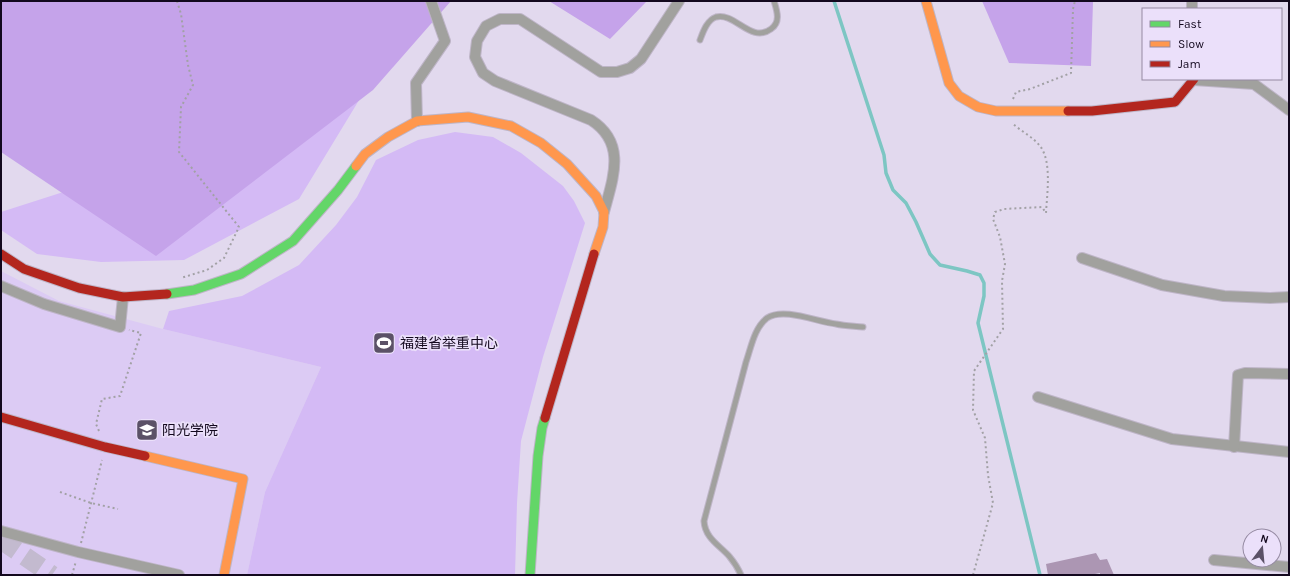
<svg xmlns="http://www.w3.org/2000/svg" width="1290" height="576" font-family="Karla,'Noto Sans SC',sans-serif">
<style>
.built{fill:#dccbf4}
.green{fill:#d4baf5}
.forest{fill:#c5a3ea}
.lines{fill:none;stroke-linecap:round;stroke-linejoin:round}
.stream{stroke:#7dc6c3;stroke-width:3.5}
.building{fill:#ac96b3}
.highway-tunnel{stroke:#c3bacf;stroke-width:19;stroke-dasharray:19 10;stroke-linecap:butt}
.lane-casing{stroke:#beb5c7;stroke-width:7}
.street-casing{stroke:#beb5c7;stroke-width:12}
.fast-casing{stroke:#beb5c7;stroke-width:11}
.slow-casing{stroke:#beb5c7;stroke-width:11}
.jam-casing{stroke:#beb5c7;stroke-width:11}
.path{stroke:#a2a1a5;stroke-width:2;stroke-dasharray:2 3;stroke-linecap:butt}
.lane{stroke:#a1a19e;stroke-width:5}
.street{stroke:#a1a19e;stroke-width:10}
.fast{stroke:#63d668;stroke-width:9}
.slow{stroke:#ff974d;stroke-width:9}
.jam{stroke:#b3261e;stroke-width:9}
.labels{text-anchor:middle;stroke-width:3.5;stroke-linejoin:round;paint-order:stroke}
.poi-label{font-size:14px;fill:#13081e;stroke:#ebe0fa;text-anchor:start}
</style>
<rect width="100%" height="100%" fill="#e2d9ee"/>
<path class="built" d="M1,271L59,301L163,329L321,367L265,492L247,575H1Z"/>
<g class="green">
<path d="M415,8L299,199L184,260L101,262L37,254L1,230V212L82,186Z"/>
<path d="M455,132L493,137L521,153L563,186L574,201L585,223L543,357L521,441L517,503L515,575H247L265,492L321,367L163,329L169,311L242,296L299,265L336,225L357,197L376,160L418,140Z"/>
</g>
<g class="forest">
<path d="M1,1H451L373,90L156,256L1,152Z"/>
<path d="M549,1H647L610,39Z"/>
<path d="M982,1H1093L1091,66L1009,63Z"/>
</g>
<g class="lines">
<path class="stream" d="M834,1L884,155L886,173L893,190L906,203L916,222L930,254L940,265L967,271L980,275L984,283V296L978,323L1040,575"/>
</g>
<path class="building" d="M1096,553L1100,560L1107,559L1114,575H1100V573L1090,575H1048L1046,564Z"/>
<g class="lines">
<path class="highway-tunnel" d="M1,540L52,575"/>
<g class="lane-casing">
<g id="lane">
<path d="M700,40C703,32 707,20 716,17C735,12 751,44 771,29C781,22 777,11 774,1"/>
<path d="M741,575C738,568 734,562 729,556C719,545 705,538 704,521L746,362C751,348 754,328 767,318C784,307 817,322 836,324C845,326 854,326 863,327"/>
</g>
</g>
<g class="street-casing">
<g id="street">
<path d="M1192,1V9"/>
<path d="M1194,80L1254,84L1289,110"/>
<path d="M417,121L416,83L445,41L431,1"/>
<path d="M604,212C613,178 627,143 591,120L495,81L483,73L475,57L477,41L486,26L500,19H520L601,72H617L630,68L641,59L679,1"/>
<path d="M1082,258L1162,285L1224,296L1270,298L1289,297"/>
<path d="M1,286L44,304L120,327L123,297"/>
<path d="M1038,397L1172,439L1289,452"/>
<path d="M1234,447L1238,375L1245,373L1289,374"/>
<path d="M1,531L78,552L179,575"/>
<path d="M1214,560L1289,567"/>
</g>
</g>
<g class="fast-casing">
<g id="fast">
<path d="M167,294L194,290L241,274L293,241L338,190L356,166"/>
<path d="M530,575L538,456L542,428L545,418"/>
</g>
</g>
<g class="slow-casing">
<g id="slow">
<path d="M926,1L949,83L959,96L978,107L996,111H1068"/>
<path d="M356,166L365,154L388,137L417,121L468,117L511,126L541,143L567,164L596,196L604,212L603,227L594,254"/>
<path d="M145,456L243,479L224,575"/>
</g>
</g>
<g class="jam-casing">
<g id="jam">
<path d="M1068,111H1092L1175,102L1194,79"/>
<path d="M1,254L24,269L79,288L123,297L167,294"/>
<path d="M1,417L105,447L145,456"/>
<path d="M545,418L594,254"/>
</g>
</g>
<g class="path">
<path d="M177,1L181,14L188,65L193,85L181,107L179,152L239,227L224,258L207,270L181,278"/>
<path d="M1013,99L1016,92L1030,89L1071,73L1073,9L1075,1"/>
<path d="M99,431L96,424L102,399L120,396L141,333L129,330"/>
<path d="M60,492L91,503L118,509"/>
<path d="M81,543L102,460"/>
<path d="M72,575L76,561"/>
<path d="M973,575L993,503L988,475L985,438L973,410L974,371L1003,329L1002,281L1005,264L1000,237L993,219L995,212L1004,209L1042,207L1046,213C1047,194 1052,161 1040,146C1033,137 1021,131 1013,124"/>
</g>
<use href="#lane" class="lane"/>
<use href="#street" class="street"/>
<use href="#fast" class="fast"/>
<use href="#slow" class="slow"/>
<use href="#jam" class="jam"/>
</g>
<defs>
<g id="stadium-square" transform="scale(1.15)"><rect x="-9" y="-9" width="18" height="18" rx="4" fill="#5b5167" stroke="#ebe0fa"/><path d="M0-5a6.5 5 0 1 0 0 10a6.5 5 0 1 0 0-10ZM-3.5-1.8h7v3.6h-7Z" fill="#fff"/></g>
<g id="university-square" transform="scale(1.15)"><rect x="-9" y="-9" width="18" height="18" rx="4" fill="#5b5167" stroke="#ebe0fa"/><path d="M0-5L7-2L0 1L-7-2ZM-4 1L0 2.5L4 1V4Q0 6-4 4Z" fill="#fff"/></g>
</defs>
<g fill-rule="evenodd">
<use href="#stadium-square" x="384" y="343"/>
<use href="#university-square" x="147" y="430"/>
</g>
<g class="labels">
<g class="poi-label">
<text x="400" y="348">福建省举重中心</text>
<text x="162" y="435">阳光学院</text>
</g>
</g>
<rect width="1290" height="576" fill="none" stroke="#13081e" stroke-width="4"/>
<rect x="1142" y="8" width="140" height="72" fill="#ebe0fa" stroke="#958aa2"/>
<rect x="1150" y="21" width="20" height="6" fill="#63d668" stroke="#958aa2"/>
<text x="1178" y="28" font-size="12" fill="#13081e">Fast</text>
<rect x="1150" y="41" width="20" height="6" fill="#ff974d" stroke="#958aa2"/>
<text x="1178" y="48" font-size="12" fill="#13081e">Slow</text>
<rect x="1150" y="61" width="20" height="6" fill="#b3261e" stroke="#958aa2"/>
<text x="1178" y="68" font-size="12" fill="#13081e">Jam</text>
<g transform="translate(1262 548) rotate(16)"><circle r="19" fill="#ebe0fa" stroke="#958aa2"/>
<path d="M0-3L7 15L0 10L-7 15Z" fill="#5b5167"/>
<text y="-6" font-size="11" font-weight="bold" text-anchor="middle" fill="#13081e">N</text>
</g>
</svg>
